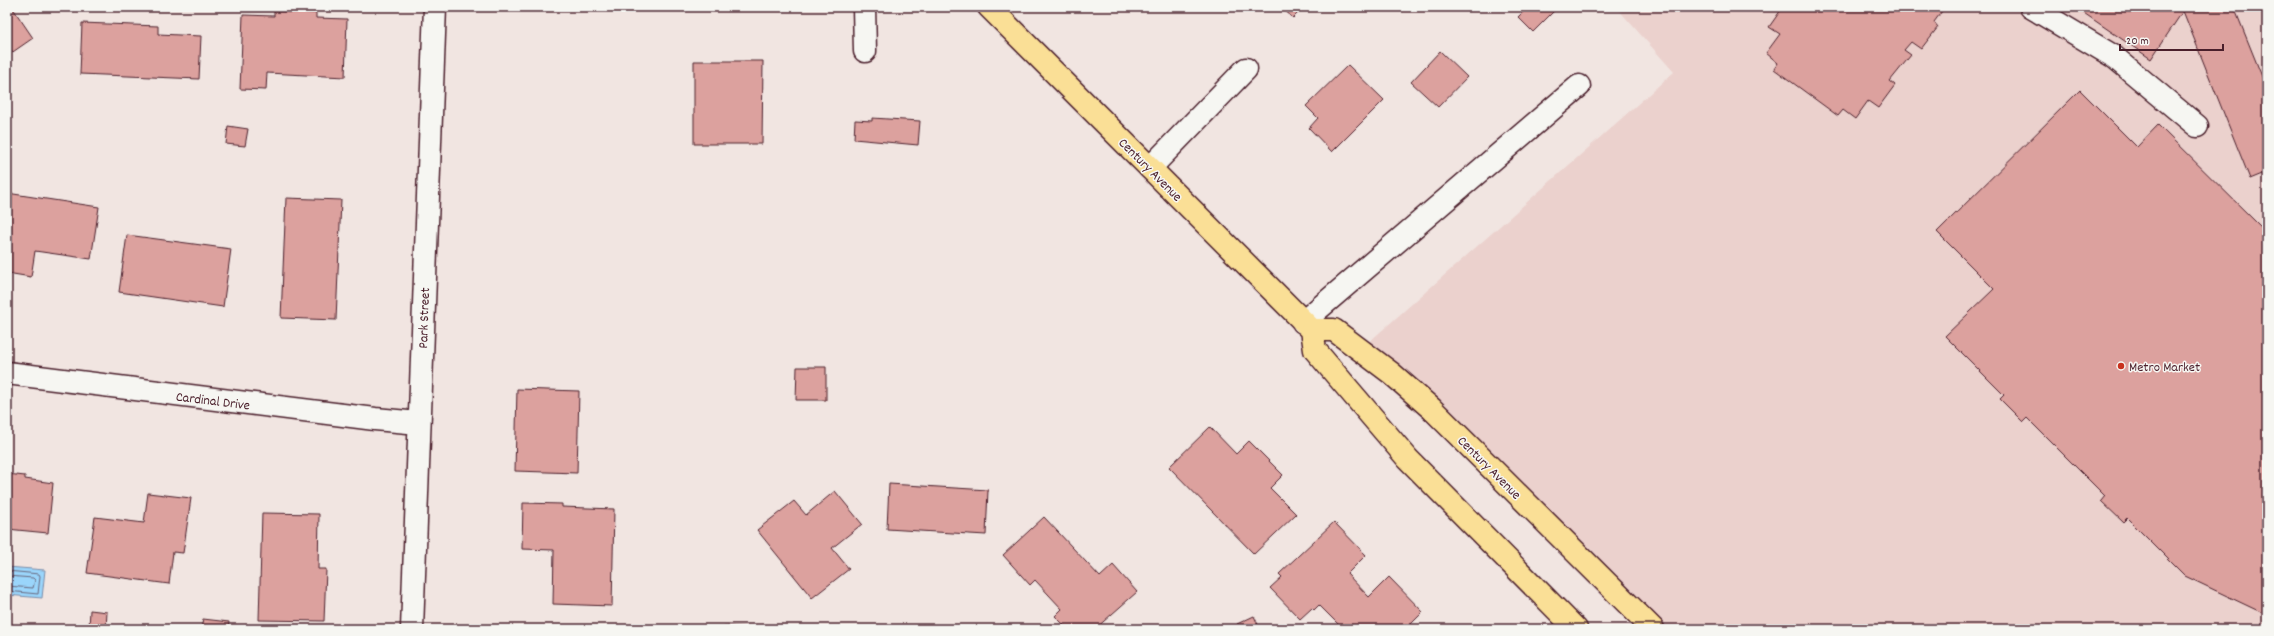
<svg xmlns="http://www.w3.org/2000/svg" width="2274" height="636" font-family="Dekko,sans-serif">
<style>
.built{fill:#ebd1cd}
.water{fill:#9ad5fb;stroke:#7a8ca8}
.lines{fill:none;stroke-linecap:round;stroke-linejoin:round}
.shore{stroke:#6a687e;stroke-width:1}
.building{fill:#dca19e;stroke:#4a1f2b}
.minor-casing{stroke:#4a1f2b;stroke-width:25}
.major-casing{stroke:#4a1f2b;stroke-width:25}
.minor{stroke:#f6f6f2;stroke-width:22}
.major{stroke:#fadf96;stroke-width:22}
.poi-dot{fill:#c8321e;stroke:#f6f6f2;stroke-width:1.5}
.labels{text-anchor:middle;stroke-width:3;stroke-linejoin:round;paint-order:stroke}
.street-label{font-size:14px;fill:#4a1f2b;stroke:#f6f6f2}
.poi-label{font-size:14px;fill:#4a1f2b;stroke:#f6f6f2;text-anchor:start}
</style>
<rect width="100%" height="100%" fill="#f1e5e1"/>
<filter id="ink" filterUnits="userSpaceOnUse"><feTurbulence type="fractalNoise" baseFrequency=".025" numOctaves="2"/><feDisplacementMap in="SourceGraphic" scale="8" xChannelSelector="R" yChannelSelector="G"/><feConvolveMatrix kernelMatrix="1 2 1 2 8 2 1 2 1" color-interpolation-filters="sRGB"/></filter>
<g filter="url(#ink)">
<path class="built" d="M1616,7H2267V629H1653L1361,349L1674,72Z"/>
<path class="water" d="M7,567L45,570L42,598L7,595Z"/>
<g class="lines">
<g class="shore">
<path d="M7,571L39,574L40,576L38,594L7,591"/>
<path d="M7,576L33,578L35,580L33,588L7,586"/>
</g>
</g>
<g class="building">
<path d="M7,7H12L33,38L7,56Z"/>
<path d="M1281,7H1304L1293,18Z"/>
<path d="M1528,7H1550L1554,11L1533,32L1518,17Z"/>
<path d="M1783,7L1791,10L1793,7H1945L1934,22L1938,27L1921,49L1911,42L1904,50L1911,55L1890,81L1895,85L1878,108L1868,101L1855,119L1843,110L1838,116L1774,69L1778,63L1766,53L1780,34L1769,27Z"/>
<path d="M2075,7H2234L2267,89V172L2250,179L2183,11L2151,59Z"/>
<path d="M274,11L316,13V18L347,19L345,77L267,73L266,90L240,89L243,15L274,16Z"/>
<path d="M82,23L158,26V34L201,36L199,79L80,74Z"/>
<path d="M1440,51L1467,77L1438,107L1411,82Z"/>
<path d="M694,61H763L762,144H694Z"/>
<path d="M1348,65L1384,100L1332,152L1309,128L1318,118L1306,106Z"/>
<path d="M2080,90L2137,147L2158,125L2263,229L2267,227V615L2185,576L2127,518L2123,522L2101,501L2105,496L2027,418L2023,422L2000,399L2004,395L1945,336L1994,289L1937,232Z"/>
<path d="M872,118L920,121L918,145L854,139L855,120L872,121Z"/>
<path d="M228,126L248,129L245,146L226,144Z"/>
<path d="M7,193L99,207L91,259L35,251L31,277L7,273Z"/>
<path d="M286,198L341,200L336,320L281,318Z"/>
<path d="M127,235L231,249L223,307L119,292Z"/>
<path d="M797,367H826V400H796Z"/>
<path d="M517,389L579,391L577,473L515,471Z"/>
<path d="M1210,427L1236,454L1249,441L1283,475L1270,488L1296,514L1254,554L1169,467Z"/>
<path d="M7,474L25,476V479L53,483L48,533L7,529Z"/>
<path d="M889,484L988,490L986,535L887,529Z"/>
<path d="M835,491L862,524L832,548L849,569L812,598L757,530L794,501L806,515Z"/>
<path d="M148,493L191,498L183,553L173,552L169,584L87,573L95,517L144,523Z"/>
<path d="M523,503L562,504V507L614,509L612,606L553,604L554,550L522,549Z"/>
<path d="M262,513L319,514L318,569H326L324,621L259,620Z"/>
<path d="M1044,517L1100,577L1113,565L1137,592L1095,629H1068L1055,616L1062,609L1035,580L1030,585L1003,555Z"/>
<path d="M1334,522L1366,555L1347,574L1369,597L1389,577L1423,612L1406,629H1335L1339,625L1319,605L1314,610L1312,608L1300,619L1270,588L1282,577L1279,574Z"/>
<path d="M90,610L107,612L106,629L89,628Z"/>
<path d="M1254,616L1260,629H1240L1237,624Z"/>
<path d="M203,619L229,622L228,629H201Z"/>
<path d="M724,626L785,629H724Z"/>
</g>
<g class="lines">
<g class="minor-casing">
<g id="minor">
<path d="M864,7L865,51"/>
<path d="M2031,7L2113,56L2197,126"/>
<path d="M1150,168L1246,69"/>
<path d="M1303,322L1579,86"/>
<path d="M7,373L375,419L419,423"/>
<path d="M412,629L435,7"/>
</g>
</g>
<g class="major-casing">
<g id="major">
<path d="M989,7L1312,330L1315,350L1408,459L1576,629"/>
<path d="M1312,330H1334L1391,373L1432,409L1653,629"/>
</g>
</g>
<use href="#minor" class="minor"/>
<use href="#major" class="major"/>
</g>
</g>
<circle class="poi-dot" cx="2121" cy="366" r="4"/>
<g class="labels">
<g class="street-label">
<text transform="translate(1151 169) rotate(45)" y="5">Century Avenue</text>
<text transform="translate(423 318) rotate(-88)" y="5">Park Street</text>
<text transform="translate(213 400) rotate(7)" y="5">Cardinal Drive</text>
<text transform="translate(1490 467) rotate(45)" y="5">Century Avenue</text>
</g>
<g class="poi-label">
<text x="2129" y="371">Metro Market</text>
</g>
</g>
<rect width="2274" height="636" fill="none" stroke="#f6f6f2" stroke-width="24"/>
<rect x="12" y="12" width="2250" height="612" fill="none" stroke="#4a1f2b" stroke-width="1.5" filter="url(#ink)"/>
<path d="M2120 44v6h103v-6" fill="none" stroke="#4a1f2b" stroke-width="2"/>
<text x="2126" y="44" font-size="12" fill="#4a1f2b" stroke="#f6f6f2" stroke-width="3" paint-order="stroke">20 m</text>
</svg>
